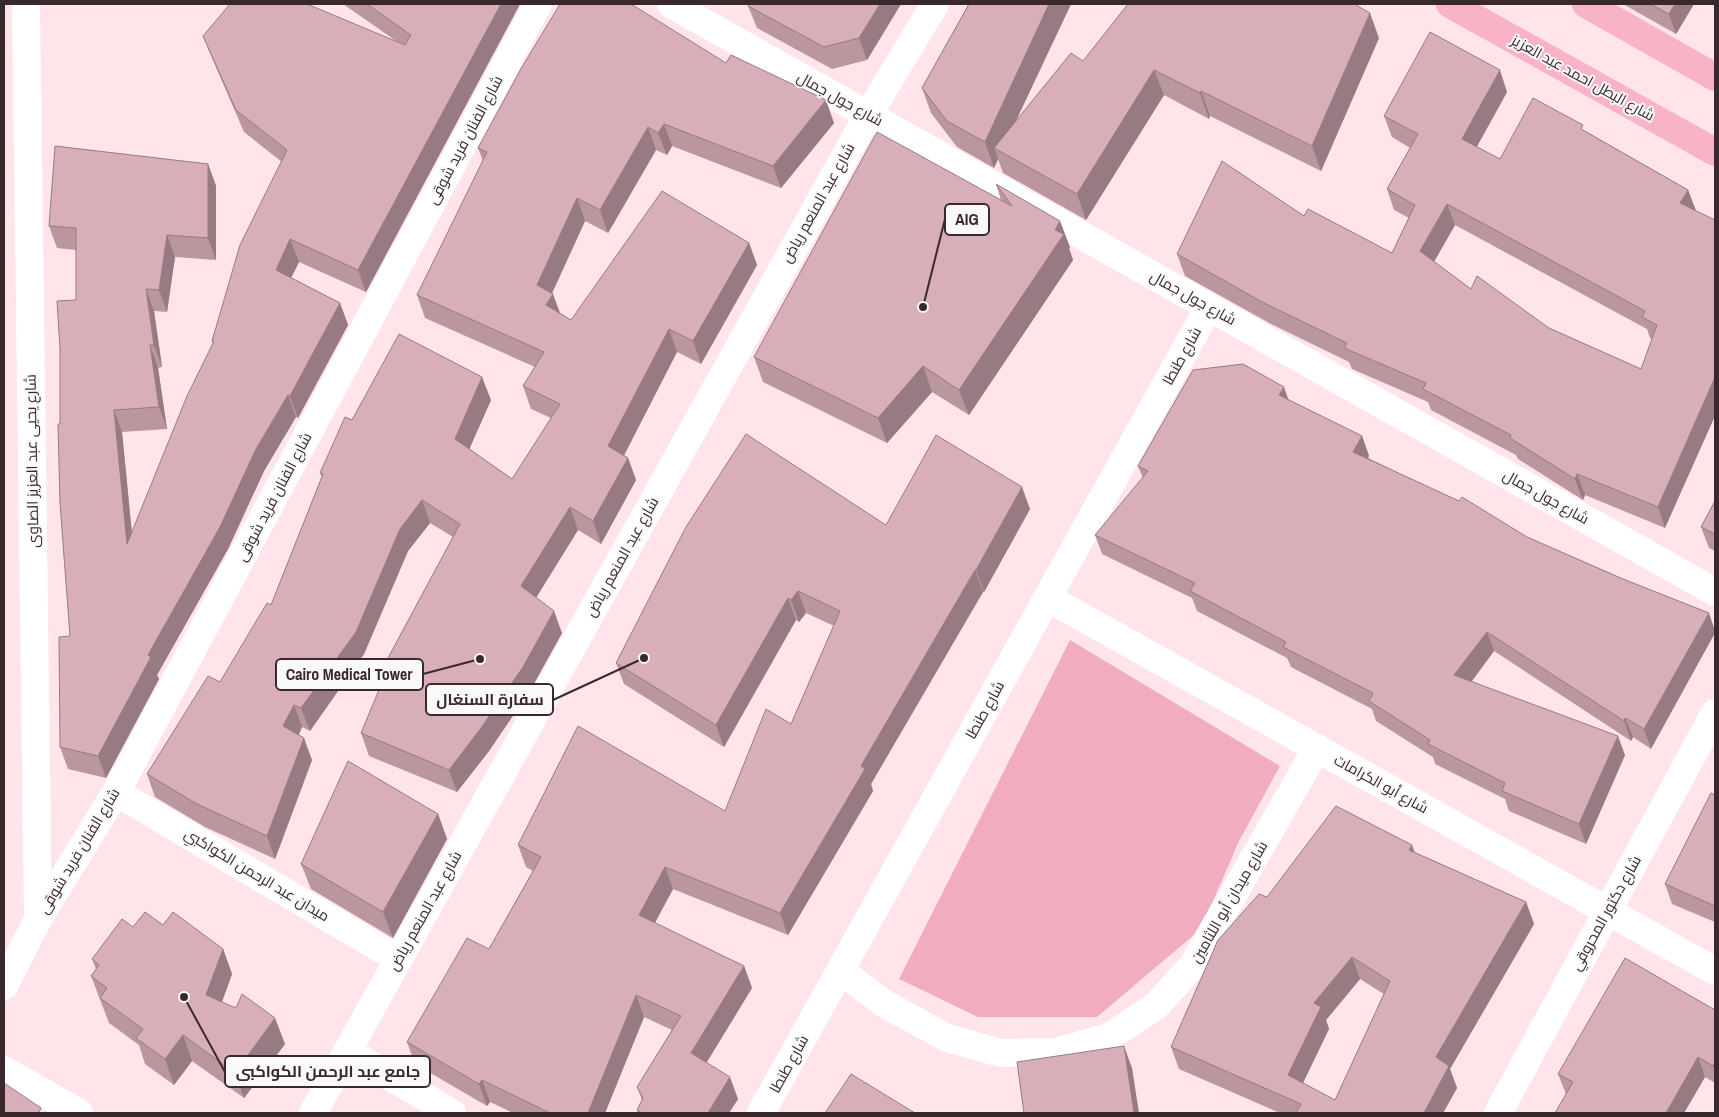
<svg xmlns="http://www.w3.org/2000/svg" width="1719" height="1117" font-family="'Archivo Narrow',Cairo,sans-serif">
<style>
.green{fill:#f1adbe}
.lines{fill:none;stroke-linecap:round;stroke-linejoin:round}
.minor{stroke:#fff;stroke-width:28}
.major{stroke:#f8b3c7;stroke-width:28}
.wall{fill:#ba969f;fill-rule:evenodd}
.shaded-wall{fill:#977a82}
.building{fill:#d8afb9;stroke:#977a82;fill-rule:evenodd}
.labels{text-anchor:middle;stroke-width:4;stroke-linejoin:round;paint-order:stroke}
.street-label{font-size:15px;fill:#39292d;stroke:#f9f9f9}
.leader{fill:none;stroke:#39292d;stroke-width:2}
.callout-dot{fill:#39292d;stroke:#f9f9f9;stroke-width:2}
.callout{fill:#f9f9f9;stroke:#39292d;stroke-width:2}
.callout-label{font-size:16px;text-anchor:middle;font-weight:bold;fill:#39292d}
</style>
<rect width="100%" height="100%" fill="#ffe5ea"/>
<path class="green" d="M1070,640L1280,766L1239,841L1201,929L1097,1017H978L899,979Z"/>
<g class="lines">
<g class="minor">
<path d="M26,4L38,919"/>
<path d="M671,4L1715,592"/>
<path d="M1048,598L1715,971"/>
<path d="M116,792L398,959"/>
<path d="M841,971L885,1004L947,1038L1001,1053L1056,1052L1109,1037L1156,1006L1193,965L1317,748"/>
<path d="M4,986L38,919L116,792L538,4"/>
<path d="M347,1051L452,1113"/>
<path d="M4,1070L79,1113"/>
<path d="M313,1113L868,115L935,4"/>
<path d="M761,1113L1209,307"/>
<path d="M1498,1113L1715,713"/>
</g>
<g class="major">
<path d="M1450,4L1715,152"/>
<path d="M1586,4L1715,77"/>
</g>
</g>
<g class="wall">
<path d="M343,4H520L366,292L299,262L291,278L340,303L348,325L298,418L296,417L264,471L228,549L157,675L159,679L106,778L68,769L60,747L70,636L60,424L76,300V250L57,248L49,226L208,164L216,186V260L175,257L167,312L154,311L162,367L158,368L167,429L122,432L132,533L213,344L212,341L282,162L244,132L212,58L203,36L399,43Z"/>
<path d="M901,4L867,60L832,69L757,28L748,6Z"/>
<path d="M969,4H1071L1017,119L1083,61L1379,38L1321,171L1210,116L1209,119L1164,95L1086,220L1003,173L998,159L994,168L957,147L931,113L922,88Z"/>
<path d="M1623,4H1694L1676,34Z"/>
<path d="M726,63L834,123L781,188L672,146L667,155L656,150L608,233L585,221L552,293L560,313L571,320L749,243L757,265L701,364L677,352L624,455L628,458L636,480L601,544L578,530L536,598L562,633L531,689L489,751L457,792L369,756L361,733L390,664L388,658L453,537L430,523L408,551L364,654L310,731L302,727L299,735L312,760L275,859L205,827L155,797L147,774L220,682L271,605L322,477L320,473L352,420L491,400L469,449L512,479L551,418L531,409L523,386L535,367L425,318L417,295L483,161L478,148Z"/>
<path d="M1507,92L1477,147L1500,159L1585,131L1688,190L1696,211L1665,528L1585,495L1583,500L1518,459L1516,455L1431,410L1428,402L1352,369L1349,362L1271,324L1185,276L1177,254L1304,216L1392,253L1409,218L1394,210L1387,189L1410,148L1392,137L1384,116ZM1455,225L1647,329L1650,338L1652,339L1641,369L1549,328L1471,289L1434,262Z"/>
<path d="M996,184L1070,247L1069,248L1073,260L969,415L932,392L887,443L763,382L754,357L1001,200Z"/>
<path d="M1288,400L1362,436L1369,456L1368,458L1527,537L1623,579L1651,749L1633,737L1631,741L1494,651L1472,681L1625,755L1586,844L1509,811L1505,799L1435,764L1433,757L1376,721L1372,709L1291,667L1287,658L1197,611L1192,598L1102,554L1095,535L1143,478L1138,466Z"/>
<path d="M1715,501V551L1709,548L1701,527Z"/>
<path d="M1030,509L984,592H983L871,784L873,791L788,935L673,889L655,923L744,966L752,988L706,1063L738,1099L729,1113H638L637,1110L642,1100L637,1087L672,1030L644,1017L605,1113H513L490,1102L487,1106L415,1064L407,1042L489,949L533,871L526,867L518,845L725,811L791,724L834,626L806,613L799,622L796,620L724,747L624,684L616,663L886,525Z"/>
<path d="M1715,793V922L1672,904L1665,884Z"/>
<path d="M438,814L447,839L393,938L311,889L301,864Z"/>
<path d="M1414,852L1526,902L1534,924L1450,1069L1457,1088L1443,1113H1280L1179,1069L1171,1047L1267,897ZM1360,979L1384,994L1335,1100L1303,1083L1329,1029L1326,1020Z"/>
<path d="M163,925L223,949L232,974L222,1002L285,1044L244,1098L192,1061L174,1085L145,1064L139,1045L109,1023L91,976L96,969L92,959L133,927Z"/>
<path d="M1715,1010V1083L1705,1077L1684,1113H1555L1566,1094L1558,1074Z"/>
</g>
<g class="shaded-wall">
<path d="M501,4H520L366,292L358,270Z"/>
<path d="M880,4H901L867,60L859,38Z"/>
<path d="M1049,4H1071L1001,152L994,148L998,159L994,168L985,142Z"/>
<path d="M1675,4H1694L1676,34L1669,14Z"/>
<path d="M1370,13L1379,38L1321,171L1312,146Z"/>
<path d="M1154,70L1164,95L1086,220L1077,194Z"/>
<path d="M1500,70L1507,92L1469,160L1462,139Z"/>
<path d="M1201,91L1210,116L1209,119L1200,93Z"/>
<path d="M826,100L834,123L781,188L773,166Z"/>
<path d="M664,124L672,146L667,155L658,133Z"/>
<path d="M648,127L656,150L608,233L600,210Z"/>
<path d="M208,164L216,186V260L208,238Z"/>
<path d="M1688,190L1696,211L1680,203Z"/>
<path d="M577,198L585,221L548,302L553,294L561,316L555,327L537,285Z"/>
<path d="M1447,204L1455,225L1428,272L1420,251Z"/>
<path d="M1060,221L1070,247L1069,248L1073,260L969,415L959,390Z"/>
<path d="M167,235L175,257L167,312L159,290Z"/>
<path d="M290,239L299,262L284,292L276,270Z"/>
<path d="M749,243L757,265L701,364L693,341Z"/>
<path d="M146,289L154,311L162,367L154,345Z"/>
<path d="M340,303L348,325L298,418L290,396Z"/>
<path d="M669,329L677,352L617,469L608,446Z"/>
<path d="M150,345L158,368L167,429L159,407Z"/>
<path d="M923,366L932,392L887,443L878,418Z"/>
<path d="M482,377L491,400L464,461L455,439Z"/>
<path d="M1715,377V416L1665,528L1658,507Z"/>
<path d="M1284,387L1291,407L1279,395Z"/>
<path d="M288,395L296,417L264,471L228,549L157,675L159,679L106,778L98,756L148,655L256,449Z"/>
<path d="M114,410L122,432L135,566L127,544Z"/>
<path d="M1362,436L1369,456L1361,471L1353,452Z"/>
<path d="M628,458L636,480L601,544L593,521Z"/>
<path d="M1577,474L1585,495L1583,500L1575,479Z"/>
<path d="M1022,487L1030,509L984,592L976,570Z"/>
<path d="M422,500L430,523L408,551L364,654L310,731L301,708L400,529Z"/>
<path d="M570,507L578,530L529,609L521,586Z"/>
<path d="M975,570L983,592L871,784L873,791L788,935L780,913L861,766Z"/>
<path d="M798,591L806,613L799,622L791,600Z"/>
<path d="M788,598L796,620L724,747L716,725Z"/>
<path d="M554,611L562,633L531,689L489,751L457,792L449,770Z"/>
<path d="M1709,613L1715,631V633L1651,749L1644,729Z"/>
<path d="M1487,632L1494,651L1462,694L1454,675Z"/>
<path d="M294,705L302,727L292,748L283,726Z"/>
<path d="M1625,718L1633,737L1631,741L1624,721Z"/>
<path d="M1618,736L1625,755L1586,844L1579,824Z"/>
<path d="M304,738L312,760L275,859L267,836Z"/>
<path d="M438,814L447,839L393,938L383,912Z"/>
<path d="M1412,845L1420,867L1409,850Z"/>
<path d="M665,867L673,889L647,937L639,915Z"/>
<path d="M1526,902L1534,924L1450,1069L1457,1088L1443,1113H1423L1436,1057Z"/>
<path d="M223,949L232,974L215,1021L206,995Z"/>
<path d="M1352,957L1360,979L1326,1020L1329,1029L1296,1097L1288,1075L1314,1003Z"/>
<path d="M744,966L752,988L699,1075L691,1053Z"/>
<path d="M636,995L644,1017L605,1113H588Z"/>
<path d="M275,1018L285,1044L244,1098L235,1073Z"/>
<path d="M183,1035L192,1061L174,1085L165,1059Z"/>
<path d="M1124,1046L1132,1068L1139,1113H1134Z"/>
<path d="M1698,1057L1705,1077L1684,1113H1666Z"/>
<path d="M1715,1062V1072L1713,1066Z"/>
<path d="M730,1077L738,1099L729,1113H708Z"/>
<path d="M482,1080L490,1102L487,1106L479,1084Z"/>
</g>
<g class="building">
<path d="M230,4H307L405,45L411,35L367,4H501L358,270L290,239L276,270L340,303L290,396L288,395L256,449L220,527L148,655L151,657L98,756L60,747L59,637L70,636L60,503L58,424H60V349L57,301L76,300V228L49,226L55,146L208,164V238L167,235L159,290L146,289L154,345H150L159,407L114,410L127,544L187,396L214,341H212L240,245L287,150L236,110L203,36Z"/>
<path d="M560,4H631L726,63L731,55L826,100L773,166L664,124L658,133L648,127L600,210L577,198L537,285L553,294L546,305L571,320L662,191L749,243L693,341L669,329L608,446L628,458L593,521L570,507L521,586L554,611L523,667L481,728L449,770L361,733L391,661L388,658L460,524L422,500L400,529L356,632L301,708L294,705L283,726L304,738L267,836L197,804L147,774L208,676L220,682L267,603L271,605L323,474L320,473L345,417L352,420L399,334L482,377L455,439L512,479L560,404L523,386L544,352L417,295L487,152L478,148L522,67Z"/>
<path d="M750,4H880L859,38L824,47L748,6Z"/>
<path d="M969,4H1049L985,142L947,121L922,88Z"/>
<path d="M1128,4H1354L1370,13L1312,146L1201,91L1200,93L1154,70L1077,194L994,148L1071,53L1083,61Z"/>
<path d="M1650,4H1675L1669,14Z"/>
<path d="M1430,32L1500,70L1462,139L1500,159L1533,98L1583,125L1581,129L1688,190L1680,203L1715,220V377L1658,507L1577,474L1575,479L1510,438L1511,435L1423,389L1426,383L1344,348L1347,343L1264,303L1177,254L1222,161L1304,216L1308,209L1392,253L1415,205L1387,189L1418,134L1384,116ZM1447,204L1645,311L1642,317L1657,325L1641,369L1549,328L1477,276L1471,289L1420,251Z"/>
<path d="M877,132L1012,206L996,184L1060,221L1055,230L1064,234L959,390L923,366L878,418L754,357Z"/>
<path d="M1243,364L1284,387L1279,395L1362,436L1353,452L1459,501L1462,497L1527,537L1623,579L1709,613L1644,729L1625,718L1624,721L1487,632L1454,675L1618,736L1579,824L1502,791L1505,783L1428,744L1430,740L1369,701L1373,693L1283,647L1286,642L1190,591L1195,583L1095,535L1148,471L1138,466L1193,370Z"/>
<path d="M746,434L886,525L936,435L1022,487L976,570H975L861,766L865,769L780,913L665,867L639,915L744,966L691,1053L730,1077L708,1113H642L637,1110L643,1098L637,1087L681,1016L636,995L588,1113H550L482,1080L479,1084L407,1042L467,938L489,949L541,857L518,845L578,726L725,811L766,709L791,724L840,611L798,591L791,600L788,598L716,725L616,663L686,527Z"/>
<path d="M1715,501V534L1701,527Z"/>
<path d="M348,761L438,814L383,912L301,864Z"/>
<path d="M1711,793L1715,795V793V906L1665,884Z"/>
<path d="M1336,806L1412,845L1409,850L1526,902L1436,1057L1449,1066L1424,1113H1296L1301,1104L1171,1047L1218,940L1259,894L1267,897ZM1352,957L1390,981L1335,1100L1288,1075L1321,1007L1314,1003Z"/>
<path d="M145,912L163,925L173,912L223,949L206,995L236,1008L242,994L275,1018L235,1073L183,1035L165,1059L136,1038L143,1029L100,998L107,988L91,976L99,965L92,959L122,919L133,927Z"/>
<path d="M1625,958L1715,1010V1062L1713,1066L1698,1057L1666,1113H1555L1573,1082L1558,1074Z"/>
<path d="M1124,1046L1134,1113H1024L1017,1062Z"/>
<path d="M851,1074L915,1113H825Z"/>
<path d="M4,1083L41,1108L39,1112L42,1113H4Z"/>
</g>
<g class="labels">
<g class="street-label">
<text transform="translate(1583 78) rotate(29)" y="5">شارع البطل احمد عبد العزيز</text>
<text transform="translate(840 99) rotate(29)" y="5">شارع جول جمال</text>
<text transform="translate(465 140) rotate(-62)" y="5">شارع الفنان فريد شوقى</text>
<text transform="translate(818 203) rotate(-61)" y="5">شارع عبد المنعم رياض</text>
<text transform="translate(1193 298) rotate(29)" y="5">شارع جول جمال</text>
<text transform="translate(1182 356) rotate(-61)" y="5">شارع طنطا</text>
<text transform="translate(32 461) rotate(-91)" y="5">شارع يحيى عبد العزيز الصاوى</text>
<text transform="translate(274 497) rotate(-62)" y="5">شارع الفنان فريد شوقى</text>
<text transform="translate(1546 497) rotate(29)" y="5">شارع جول جمال</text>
<text transform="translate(622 557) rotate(-61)" y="5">شارع عبد المنعم رياض</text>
<text transform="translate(985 710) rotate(-61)" y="5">شارع طنطا</text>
<text transform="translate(1381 784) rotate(29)" y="5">شارع أبو الكرامات</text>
<text transform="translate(79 851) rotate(-59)" y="5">شارع الفنان فريد شوقى</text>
<text transform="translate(257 875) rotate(31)" y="5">ميدان عبد الرحمن الكواكبي</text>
<text transform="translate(1229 902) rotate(-60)" y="5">شارع ميدان أبو اللثامين</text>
<text transform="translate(425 911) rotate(-61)" y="5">شارع عبد المنعم رياض</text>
<text transform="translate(1606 913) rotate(-61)" y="5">شارع دكتور المحروقي</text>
<text transform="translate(789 1064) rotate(-61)" y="5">شارع طنطا</text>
</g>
</g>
<path class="leader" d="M923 307L945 219M480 659L423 674M644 658L553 700M184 997L225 1072"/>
<g class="callout-dot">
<circle cx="923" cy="307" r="5"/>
<circle cx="480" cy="659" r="5"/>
<circle cx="644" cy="658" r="5"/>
<circle cx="184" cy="997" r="5"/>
</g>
<g class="callout">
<rect x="945" y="204" width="44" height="31" rx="5"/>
<rect x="276" y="659" width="147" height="31" rx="5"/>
<rect x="426" y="684" width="127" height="31" rx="5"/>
<rect x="225" y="1056" width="205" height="31" rx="5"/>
</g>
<g class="callout-label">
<text x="967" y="225">AIG</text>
<text x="349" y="680">Cairo Medical Tower</text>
<text x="490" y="705">سفارة السنغال</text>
<text x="328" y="1077">جامع عبد الرحمن الكواكبى</text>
</g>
<rect width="1719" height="1117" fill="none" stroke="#39292d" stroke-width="10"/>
</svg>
